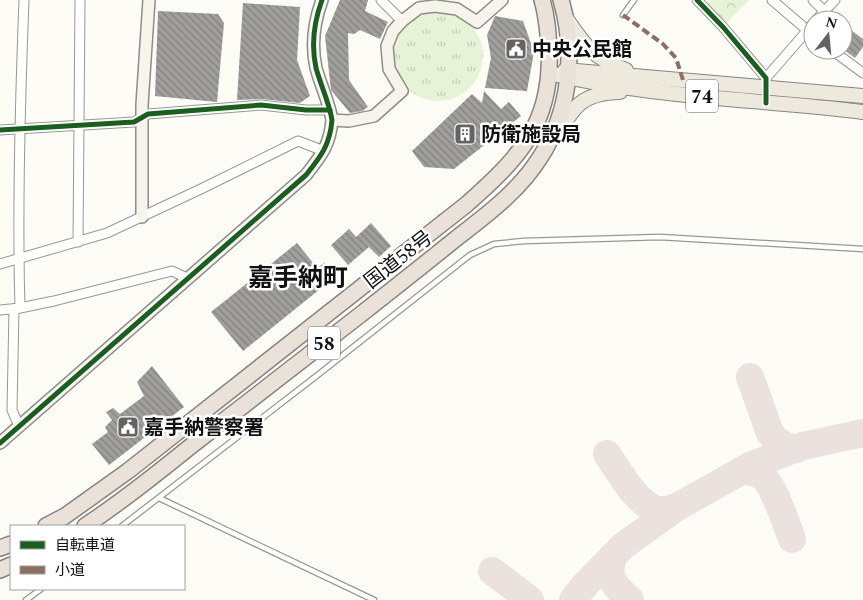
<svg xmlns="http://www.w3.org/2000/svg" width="863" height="600" font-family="Spectral,'Noto Sans JP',serif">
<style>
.grass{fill:url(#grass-tufts)}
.park{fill:url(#park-crowns)}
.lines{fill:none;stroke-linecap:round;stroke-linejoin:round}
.taxiway{stroke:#ebe1df;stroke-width:28}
.building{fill:url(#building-back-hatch)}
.lane-casing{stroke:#979795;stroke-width:7}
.street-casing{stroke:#979795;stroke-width:11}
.secondary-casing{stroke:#8e8d8b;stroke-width:14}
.primary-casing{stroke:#858482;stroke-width:16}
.highway-casing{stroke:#858482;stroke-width:18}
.lane{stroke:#fffffe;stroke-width:4.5}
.street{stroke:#fffffe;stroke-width:9}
.secondary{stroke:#f6f4eb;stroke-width:11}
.primary{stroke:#ede9dc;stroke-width:14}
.highway{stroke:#eae1d8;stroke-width:15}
.quiet{stroke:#8d6e63;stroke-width:4;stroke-dasharray:8 4;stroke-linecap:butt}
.cycleway-casing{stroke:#fff;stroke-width:8}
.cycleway{stroke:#1b5e20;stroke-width:5}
.labels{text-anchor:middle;stroke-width:5;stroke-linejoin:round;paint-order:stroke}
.shield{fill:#fff;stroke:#585858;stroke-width:1}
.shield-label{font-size:19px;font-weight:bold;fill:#111}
.poi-label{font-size:20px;font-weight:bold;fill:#111;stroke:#fff;text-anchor:start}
.street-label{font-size:20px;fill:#111;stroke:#fff}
.district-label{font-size:25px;font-weight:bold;fill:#111;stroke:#fff}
</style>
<defs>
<pattern id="grass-tufts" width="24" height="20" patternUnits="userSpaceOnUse" patternTransform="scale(1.25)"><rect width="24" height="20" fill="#e7f3d7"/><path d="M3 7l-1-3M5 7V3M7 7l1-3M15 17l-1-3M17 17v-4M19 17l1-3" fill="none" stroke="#c5cfb8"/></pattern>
<pattern id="park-crowns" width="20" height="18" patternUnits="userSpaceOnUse" patternTransform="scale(1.25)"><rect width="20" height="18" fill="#e7f3d7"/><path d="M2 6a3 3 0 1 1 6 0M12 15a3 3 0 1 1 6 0" fill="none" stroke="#c5cfb8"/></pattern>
<pattern id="building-back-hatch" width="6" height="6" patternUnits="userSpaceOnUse" patternTransform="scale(1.25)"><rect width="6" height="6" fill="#a19f9c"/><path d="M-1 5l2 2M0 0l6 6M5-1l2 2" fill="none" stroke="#82807e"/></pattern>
</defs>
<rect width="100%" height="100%" fill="#fdfcf7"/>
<circle class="grass" cx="438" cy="56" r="45"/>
<path class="park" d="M712,0H749L723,27L705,7Z"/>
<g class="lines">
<g class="taxiway">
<path d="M750,377L770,433C777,443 785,446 796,449"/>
<path d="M607,454C619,471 637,505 658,510C665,511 671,509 677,507"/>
<path d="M742,471C750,471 758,472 764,478C775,488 786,524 792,539"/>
<path d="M613,556C606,579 614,585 630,600"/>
<path d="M492,571L530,600"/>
<path d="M573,600L584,586L623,546L677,507L752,465L803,446L863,433"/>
</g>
</g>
<g class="building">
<path d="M340,0H368L365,11L388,22L380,39L360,30L354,34L348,33L349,80L368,107L362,111L350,113L331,90L325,36Z"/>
<path d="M243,3L300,7L297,60L310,96L300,103L262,99L237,100Z"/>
<path d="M158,11L218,14L224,23L217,102L155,96Z"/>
<path d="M495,16L523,21L534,52L527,91L485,88L491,58L487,35Z"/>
<path d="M847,27L863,39V47L855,58L843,49V33Z"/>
<path d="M484,91L501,109L509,102L521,116L454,169L424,167L412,151L472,94L482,103Z"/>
<path d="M371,223L391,246L379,257L369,247L348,265L331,245L349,229L356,237Z"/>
<path d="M297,243L317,268L324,263L335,277L243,351L211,312Z"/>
<path d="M152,366L184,407L109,465L92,444L108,432L105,427L112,420L106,412L113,408L120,414L144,396L137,382Z"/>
</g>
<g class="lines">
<g class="lane-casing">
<g id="lane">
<path d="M623,15L634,0"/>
<path d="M159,498L374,600"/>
<path d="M122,526L319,374L470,255L494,244L524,241L660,237L863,249"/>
<path d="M26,600L41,589"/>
</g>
</g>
<g class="street-casing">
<g id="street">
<path d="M381,0L402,21"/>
<path d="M697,0L723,27L766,78L767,91"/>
<path d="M772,0L813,35"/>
<path d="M813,0L824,11"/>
<path d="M816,20L835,0"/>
<path d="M832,50L863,73"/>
<path d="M766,78L813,24"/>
<path d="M0,130L134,122L148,114L261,105L306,110H330"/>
<path d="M78,242L80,0"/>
<path d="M0,264L107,233L203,188L298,141L324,151"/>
<path d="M20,308C17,206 20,103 24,0"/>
<path d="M14,309L12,410L19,426"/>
<path d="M0,310L20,308L54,301L172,271L187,278"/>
</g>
</g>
<g class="secondary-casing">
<g id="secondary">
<path d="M332,120L349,121L374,116L402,91L389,69L387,46L393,31L402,21L419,8L435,6L457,9L477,22L502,0"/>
<path d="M142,217V105L149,0"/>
<path d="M0,443L306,175C321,156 330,145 332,120C329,102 321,86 316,68C311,45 314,22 322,0"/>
</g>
</g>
<g class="primary-casing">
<g id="primary">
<path d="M566,18C585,46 593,58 626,70"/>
<path d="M565,70L863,96"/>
<path d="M549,73C652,98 759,99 863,112"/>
<path d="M557,136C574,105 583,93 620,92"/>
</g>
</g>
<g class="highway-casing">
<g id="highway">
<path d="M46,526L65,516L128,471L467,204C519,158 553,123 549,49C548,32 547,16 542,0"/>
<path d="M85,526C124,500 160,471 196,442C251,400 306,357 360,315C393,289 426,263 458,237C489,213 520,190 541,156C570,111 576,51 561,0"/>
<path d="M0,548L11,544"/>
<path d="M0,570L11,565"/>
</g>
</g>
<use href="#lane" class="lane"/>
<use href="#street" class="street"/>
<use href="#secondary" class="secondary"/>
<use href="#primary" class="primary"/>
<use href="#highway" class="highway"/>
<g class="quiet">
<path d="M623,15L663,44L676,58L683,80"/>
<path d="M585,57L598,45"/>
</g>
<g class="cycleway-casing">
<g id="cycleway">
<path d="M697,0L723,27L766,78V103"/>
<path d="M0,130L134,122L148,114L261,105L306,110H330"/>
<path d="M0,443L306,175C321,156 330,145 332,120C329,102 321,86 316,68C311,45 314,22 322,0"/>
</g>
</g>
<use href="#cycleway" class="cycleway"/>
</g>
<defs>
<g id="civic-square" transform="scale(1.125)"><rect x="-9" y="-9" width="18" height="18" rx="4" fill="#646362" stroke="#fff"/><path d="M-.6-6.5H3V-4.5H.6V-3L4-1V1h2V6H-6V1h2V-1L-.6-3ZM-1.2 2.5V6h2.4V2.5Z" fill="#fff"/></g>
<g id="building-square" transform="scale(1.125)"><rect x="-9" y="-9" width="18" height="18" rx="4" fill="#646362" stroke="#fff"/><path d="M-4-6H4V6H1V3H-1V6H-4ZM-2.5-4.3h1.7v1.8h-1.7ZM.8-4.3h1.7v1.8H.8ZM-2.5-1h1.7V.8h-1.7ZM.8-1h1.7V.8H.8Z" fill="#fff"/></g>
</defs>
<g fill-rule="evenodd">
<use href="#civic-square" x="516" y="49"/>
<use href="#building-square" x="465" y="134"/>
<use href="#civic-square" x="128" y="427"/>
</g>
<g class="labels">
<g class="shield">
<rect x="686" y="79.5" width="32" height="33" rx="4"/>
<rect x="308" y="326.5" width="32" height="33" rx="4"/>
</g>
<g class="shield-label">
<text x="702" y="103">74</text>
<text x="324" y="350">58</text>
</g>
<g class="poi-label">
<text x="532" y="56">中央公民館</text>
<text x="481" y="141">防衛施設局</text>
<text x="144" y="434">嘉手納警察署</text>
</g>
<g class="street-label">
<text transform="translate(398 259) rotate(-38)" y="7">国道58号</text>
</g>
<g class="district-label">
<text x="298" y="286">嘉手納町</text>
</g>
</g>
<rect x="10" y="525" width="175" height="65" fill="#ffffff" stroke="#a0a0a0"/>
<rect x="20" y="541" width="25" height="8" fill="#1b5e20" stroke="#a0a0a0"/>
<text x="55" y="550" font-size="15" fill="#111111">自転車道</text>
<rect x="20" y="566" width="25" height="8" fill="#8d6e63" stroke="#a0a0a0"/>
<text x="55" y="575" font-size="15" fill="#111111">小道</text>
<g transform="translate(828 35) rotate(16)"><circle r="24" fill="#ffffff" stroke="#a0a0a0"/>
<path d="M0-4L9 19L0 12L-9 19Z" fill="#646362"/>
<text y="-8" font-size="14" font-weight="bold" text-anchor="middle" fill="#111111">N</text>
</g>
</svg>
